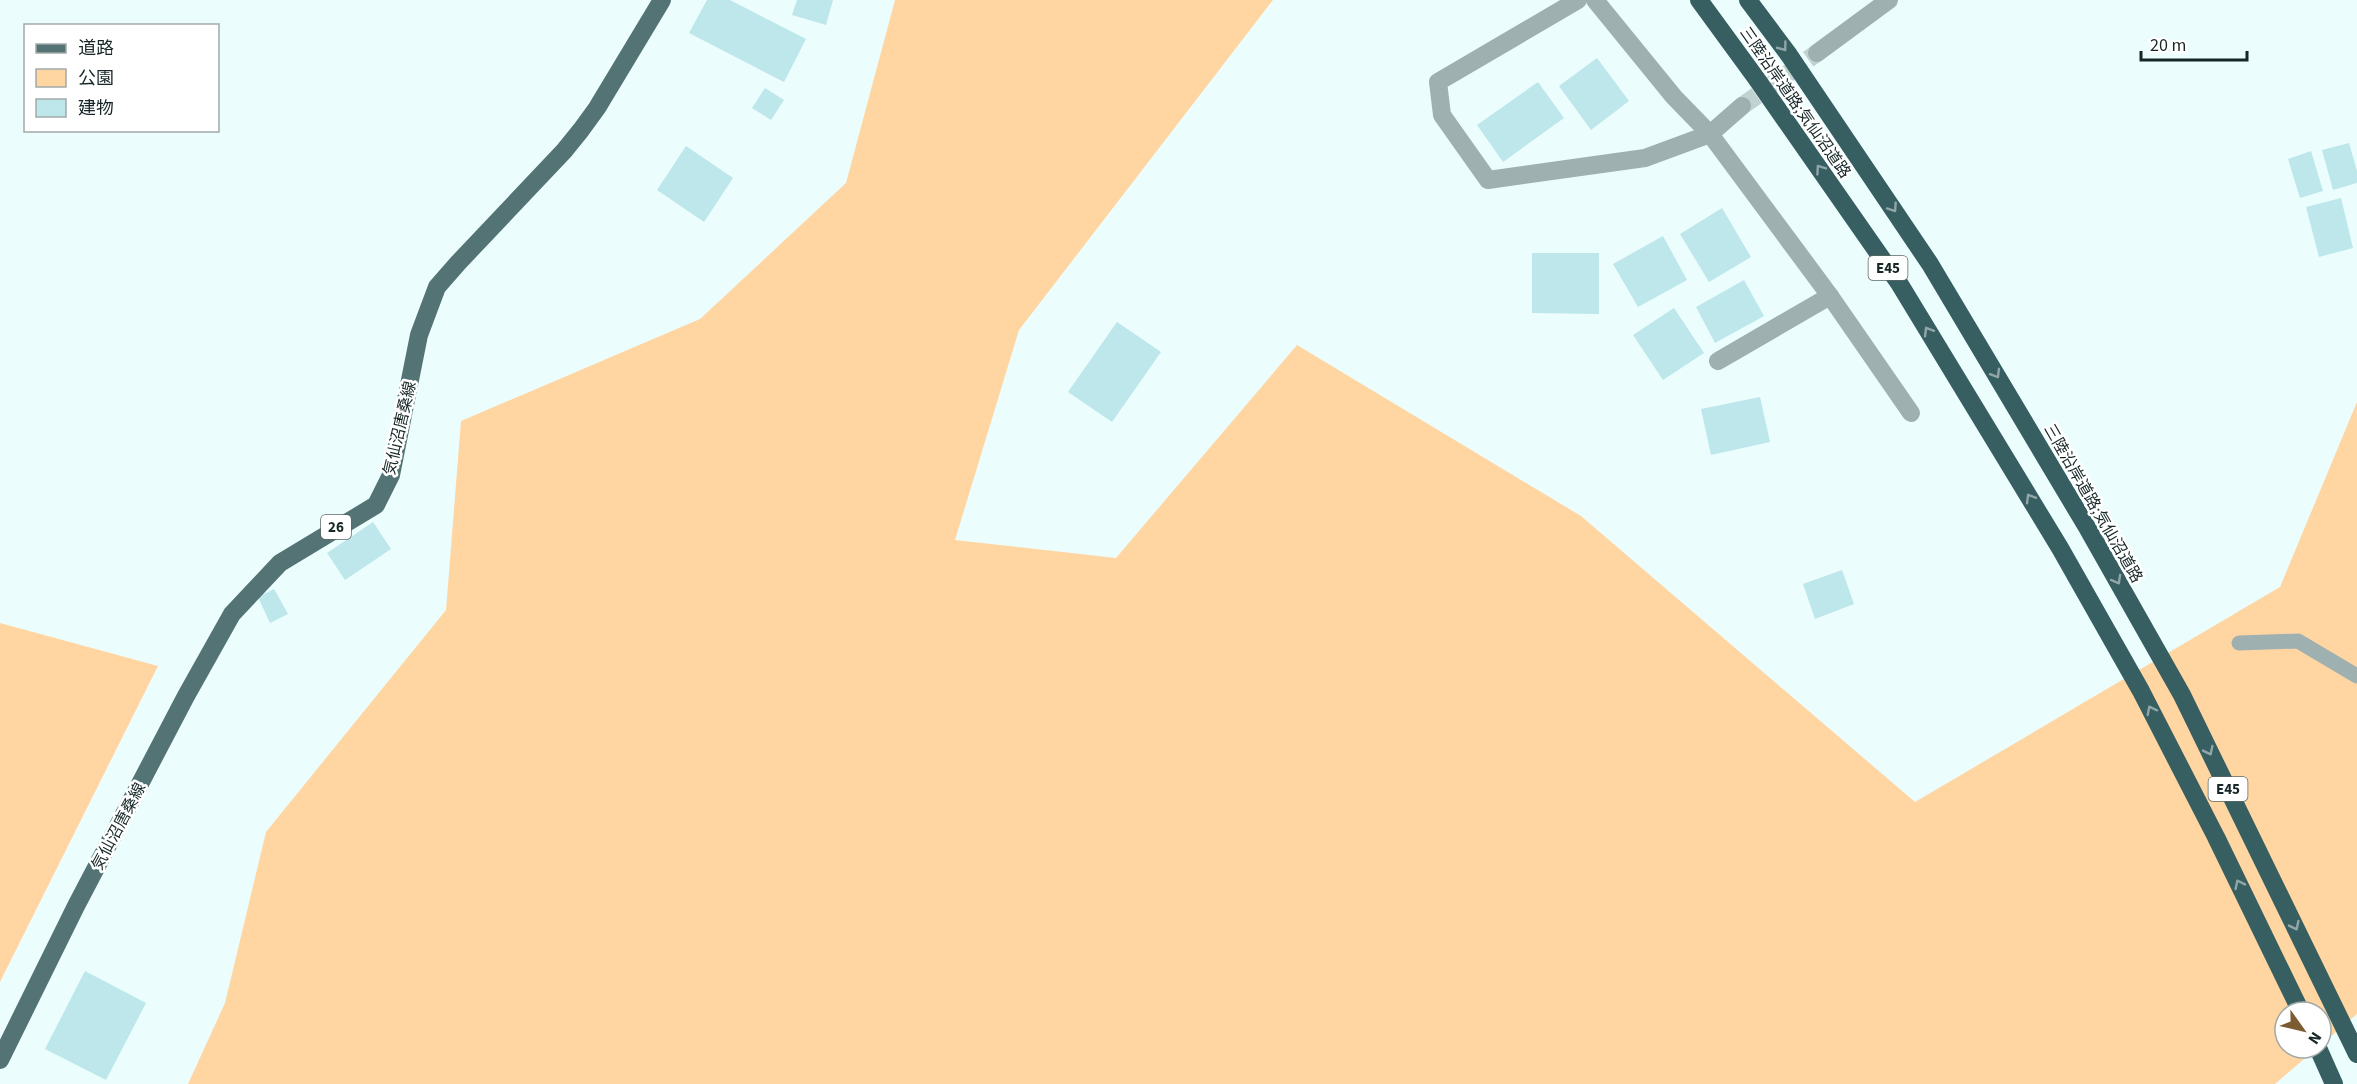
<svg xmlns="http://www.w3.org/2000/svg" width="2357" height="1084" font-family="'Source Sans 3','Noto Sans JP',sans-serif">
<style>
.green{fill:#ffd6a2}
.building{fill:#bde7ea}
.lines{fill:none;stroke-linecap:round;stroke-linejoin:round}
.street-tunnel{stroke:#c1d2d3;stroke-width:18;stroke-dasharray:18 9;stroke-linecap:butt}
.lane{stroke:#9fb0b1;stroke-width:15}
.street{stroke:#9fb0b1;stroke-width:18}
.primary{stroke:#537375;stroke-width:18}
.highway{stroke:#375e60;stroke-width:18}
.oneway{stroke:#91a6a8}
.labels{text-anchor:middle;stroke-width:5;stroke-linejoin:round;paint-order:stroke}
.shield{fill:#fff;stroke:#5d6868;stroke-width:1.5}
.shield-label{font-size:15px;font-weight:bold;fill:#172728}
.street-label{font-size:16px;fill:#172728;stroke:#fff}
</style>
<rect width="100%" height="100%" fill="#ecfdfe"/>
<g class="green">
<path d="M895,0H1273L1019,330L955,540L1116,558L1297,345L1581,516L1915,802L2280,587L2357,402V1014L2321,1045V1012H2285V1048H2317L2275,1084H188L225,1003L266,832L446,610L461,421L700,319L846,183Z"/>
<path d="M0,623L158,666L0,982Z"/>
</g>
<g class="building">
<path d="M707,0H730L806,39L784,82L689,33Z"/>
<path d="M797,0H833L826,25L792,15Z"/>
<path d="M1597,58L1629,101L1591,130L1559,86Z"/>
<path d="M1538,82L1564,118L1503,162L1477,125Z"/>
<path d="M765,88L784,100L771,120L752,108Z"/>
<path d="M2349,143L2357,171V183L2333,190L2322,150Z"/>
<path d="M686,146L733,178L704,222L657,190Z"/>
<path d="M2311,151L2323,191L2300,198L2288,159Z"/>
<path d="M2341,198L2353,248L2319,257L2306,207Z"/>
<path d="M1722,208L1751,257L1709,282L1680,234Z"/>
<path d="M1663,236L1687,280L1638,307L1613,264Z"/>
<path d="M1532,253H1599V314L1532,313Z"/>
<path d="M1744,280L1764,316L1715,343L1696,307Z"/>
<path d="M1674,308L1704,353L1663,380L1633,335Z"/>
<path d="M1117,322L1161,352L1112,422L1068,392Z"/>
<path d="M1760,397L1770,442L1711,455L1701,409Z"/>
<path d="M373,522L391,549L345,580L327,553Z"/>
<path d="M1842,570L1854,604L1815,619L1803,584Z"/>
<path d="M274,589L288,614L270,623L258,597Z"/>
<path d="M85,971L146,1003L106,1080L45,1049Z"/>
</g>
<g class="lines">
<path class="street-tunnel" d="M1742,106L1817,53"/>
<path class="lane" d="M2239,643L2298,641L2357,676"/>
<g class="street">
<path d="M1578,0L1438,82L1442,115L1488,180L1645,158L1710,134L1742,106"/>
<path d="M1595,0L1674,97L1710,134L1830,296L1911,413"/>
<path d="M1817,53L1889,0"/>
<path d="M1718,361L1830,296"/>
</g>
<path class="primary" d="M0,1060L76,906L186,696L232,614L280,563L376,505L391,475L419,335L437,287L458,263L564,151L581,130L597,108L662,0"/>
<g class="highway">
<path d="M1699,0L1756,78L1899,283L2060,548L2141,691L2216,837L2301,1012"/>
<path d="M1748,0L1789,55L1930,264L2088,529L2182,695L2357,1054"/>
<path d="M2318,1048L2334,1084"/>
</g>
</g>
<defs><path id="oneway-chevron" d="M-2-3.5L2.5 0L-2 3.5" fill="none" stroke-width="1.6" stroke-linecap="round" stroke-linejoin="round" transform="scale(1.5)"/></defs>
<g class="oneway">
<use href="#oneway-chevron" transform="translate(1783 47) rotate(53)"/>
<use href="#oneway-chevron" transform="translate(1820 169) rotate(-125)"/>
<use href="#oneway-chevron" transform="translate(1893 208) rotate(56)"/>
<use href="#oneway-chevron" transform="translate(1928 331) rotate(-121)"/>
<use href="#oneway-chevron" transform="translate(1996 374) rotate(59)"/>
<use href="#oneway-chevron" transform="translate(2030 498) rotate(-121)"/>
<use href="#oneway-chevron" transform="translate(2117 580) rotate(61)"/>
<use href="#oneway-chevron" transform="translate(2151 710) rotate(-117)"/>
<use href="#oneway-chevron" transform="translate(2209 751) rotate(64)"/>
<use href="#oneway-chevron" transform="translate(2239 884) rotate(-116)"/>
<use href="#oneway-chevron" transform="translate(2295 926) rotate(64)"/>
</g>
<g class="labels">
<g class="shield">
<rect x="1868.5" y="256" width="39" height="24" rx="4.5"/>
<rect x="321" y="515" width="30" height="24" rx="4.5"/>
<rect x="2208.5" y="777" width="39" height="24" rx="4.5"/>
</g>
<g class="shield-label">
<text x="1888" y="273">E45</text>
<text x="336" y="532">26</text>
<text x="2228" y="794">E45</text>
</g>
<g class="street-label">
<text transform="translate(1796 102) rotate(55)" y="6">三陸沿岸道路;気仙沼道路</text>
<text transform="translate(399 428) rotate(-77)" y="6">気仙沼唐桑線</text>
<text transform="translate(2094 503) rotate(60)" y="6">三陸沿岸道路;気仙沼道路</text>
<text transform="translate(118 826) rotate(-62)" y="6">気仙沼唐桑線</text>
</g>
</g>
<rect x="24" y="24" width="195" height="108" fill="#ffffff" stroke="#a2a9a9" stroke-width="1.5"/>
<rect x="36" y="44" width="30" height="9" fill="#537375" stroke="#a2a9a9" stroke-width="1.5"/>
<text x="78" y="54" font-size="18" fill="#172728">道路</text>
<rect x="36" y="69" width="30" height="18" fill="#ffd6a2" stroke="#a2a9a9" stroke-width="1.5"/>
<text x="78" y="84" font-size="18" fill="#172728">公園</text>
<rect x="36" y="99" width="30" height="18" fill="#bde7ea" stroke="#a2a9a9" stroke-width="1.5"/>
<text x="78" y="114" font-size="18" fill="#172728">建物</text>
<g transform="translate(2303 1030) rotate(124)"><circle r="28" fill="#ffffff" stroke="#a2a9a9" stroke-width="1.5"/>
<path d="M0-4.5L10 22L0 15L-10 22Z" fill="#7c5c32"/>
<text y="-9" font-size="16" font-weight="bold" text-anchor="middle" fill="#172728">N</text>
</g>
<path d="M2141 51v9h106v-9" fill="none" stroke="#172728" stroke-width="3"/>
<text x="2150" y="51" font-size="18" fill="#172728" stroke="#ffffff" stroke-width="4.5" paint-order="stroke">20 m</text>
</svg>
